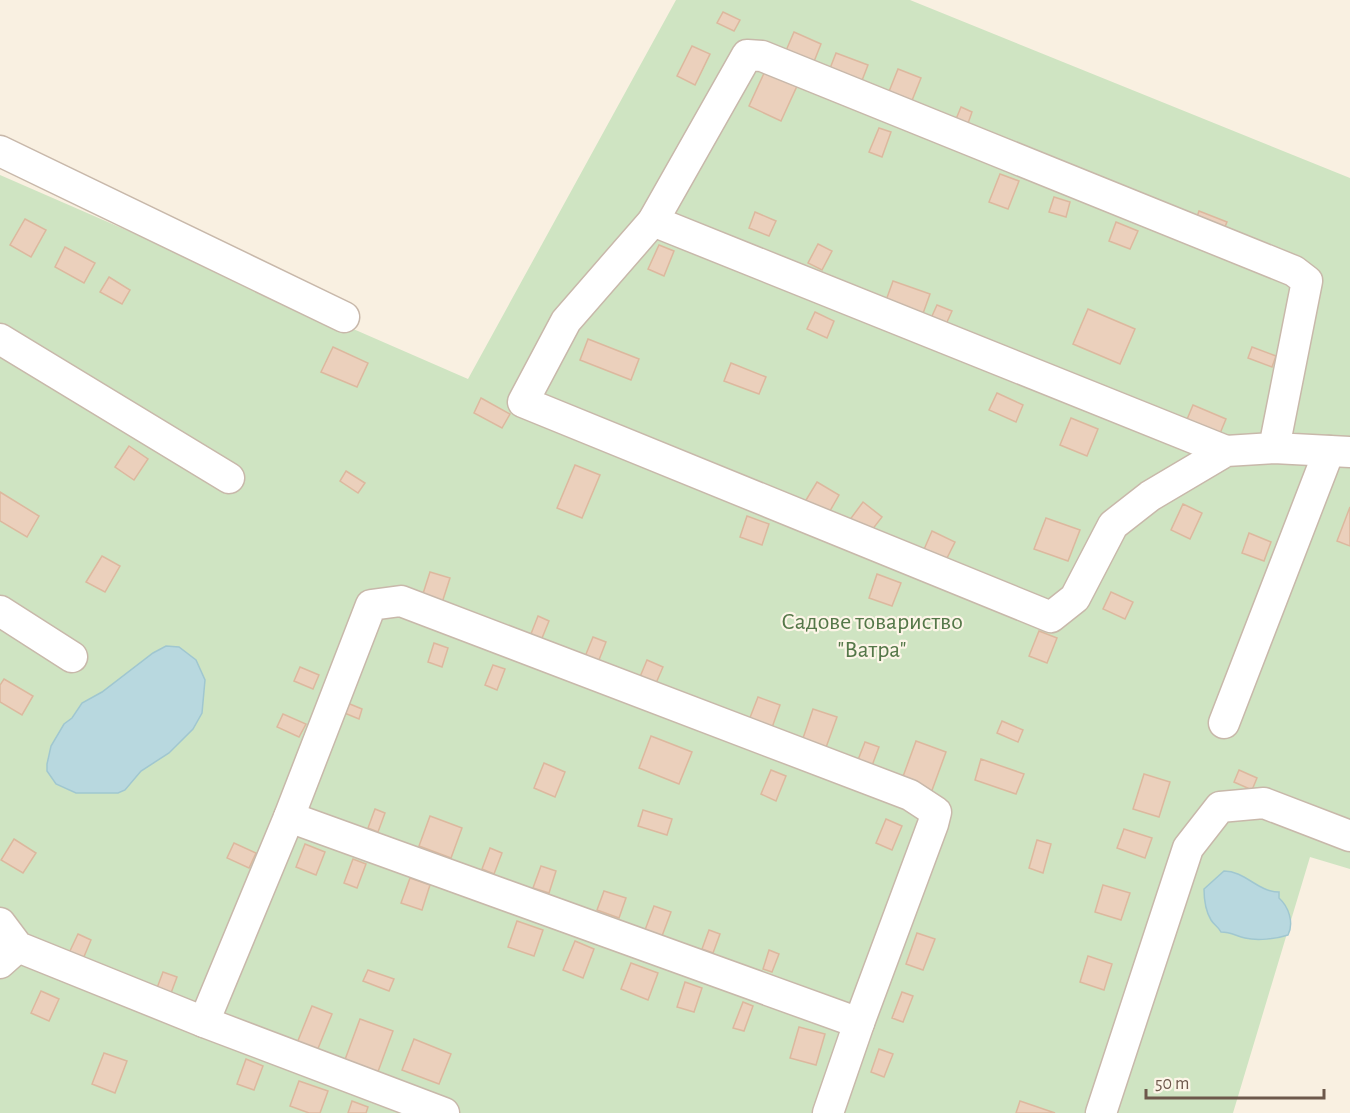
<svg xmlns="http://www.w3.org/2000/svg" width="1350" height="1113" font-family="'Alegreya Sans',sans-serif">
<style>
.green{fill:#cfe4c2}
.water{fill:#b8d8df;stroke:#a0c7d0;stroke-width:1.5}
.building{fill:#ebd0bc;stroke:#dcb89e;stroke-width:1.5}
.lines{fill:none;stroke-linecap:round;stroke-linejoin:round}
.minor-casing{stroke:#c8b8aa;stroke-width:33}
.minor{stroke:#fff;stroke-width:30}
.labels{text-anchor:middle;stroke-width:4.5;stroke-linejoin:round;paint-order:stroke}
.park-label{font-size:24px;fill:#547748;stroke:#fcf5e7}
</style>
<rect width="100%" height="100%" fill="#f9f0e1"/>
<path class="green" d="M676,0H910L1350,178V869L1310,857L1233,1113H0V175L468,379Z"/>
<g class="water">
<path d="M166,646L179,647L196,660L205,680L202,713L193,729L169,753L141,771L125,790L118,793H76L56,784L47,771V764L51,746L64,724L72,718L82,703L102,692L153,653Z"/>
<path d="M1224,871C1245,871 1258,892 1279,892V898C1289,907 1294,923 1288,935C1276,939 1257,941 1245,938C1236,936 1231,932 1221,932C1218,926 1214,925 1211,920C1205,910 1204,900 1204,889Z"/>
</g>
<g class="building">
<path d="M723,12L740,20L734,31L717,23Z"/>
<path d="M794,32L821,44L813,64L785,53Z"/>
<path d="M692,46L710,54L695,85L677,76Z"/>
<path d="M836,53L868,65L861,83L829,71Z"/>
<path d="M898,69L921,78L909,108L886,99Z"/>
<path d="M765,71L797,86L781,121L749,106Z"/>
<path d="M961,107L972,112L966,129L954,124Z"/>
<path d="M879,128L891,132L882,157L869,152Z"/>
<path d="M1000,174L1019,181L1008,209L989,202Z"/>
<path d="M1054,197L1070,202L1066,217L1049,212Z"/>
<path d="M1199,211L1227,222L1221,236L1194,225Z"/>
<path d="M755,212L776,221L769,236L749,228Z"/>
<path d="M25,219L46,230L31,257L10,245Z"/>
<path d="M1116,222L1138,231L1130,249L1109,241Z"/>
<path d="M818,244L832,251L822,270L808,263Z"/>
<path d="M659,245L674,251L664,276L648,269Z"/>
<path d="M65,247L95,263L84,283L55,267Z"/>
<path d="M109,277L130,290L122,304L100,292Z"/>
<path d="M893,281L930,294L921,319L884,306Z"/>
<path d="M937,305L952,311L942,333L927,327Z"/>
<path d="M1088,309L1135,329L1120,364L1073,344Z"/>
<path d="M815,312L834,321L827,338L807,329Z"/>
<path d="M588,339L639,359L631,380L580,360Z"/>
<path d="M333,347L368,363L357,387L321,372Z"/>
<path d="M1252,347L1276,356L1272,367L1248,358Z"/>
<path d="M731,363L766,377L759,394L724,381Z"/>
<path d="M997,393L1023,405L1016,422L989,410Z"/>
<path d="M481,398L510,414L502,428L474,413Z"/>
<path d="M1193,405L1226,419L1216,443L1183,429Z"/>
<path d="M1071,418L1098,429L1087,456L1060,445Z"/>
<path d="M129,446L148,459L134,480L115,467Z"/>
<path d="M575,465L600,475L582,518L557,508Z"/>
<path d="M346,471L365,483L358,493L340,481Z"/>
<path d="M817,482L839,495L826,518L803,505Z"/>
<path d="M0,492L39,516L27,537L0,521Z"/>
<path d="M863,502L882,517L865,539L846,525Z"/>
<path d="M1183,504L1202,513L1190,539L1171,530Z"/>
<path d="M1350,507V546L1337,541Z"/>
<path d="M747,516L769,524L762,545L740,537Z"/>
<path d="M1046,518L1080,530L1068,561L1034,549Z"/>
<path d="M932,531L955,542L944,564L922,554Z"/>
<path d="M1249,533L1271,542L1264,561L1242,553Z"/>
<path d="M102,556L120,566L105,592L86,582Z"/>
<path d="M430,572L450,578L440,609L420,603Z"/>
<path d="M877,574L901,583L892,606L869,598Z"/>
<path d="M1111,592L1133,602L1125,619L1103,609Z"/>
<path d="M538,616L549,621L540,643L529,639Z"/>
<path d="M1039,631L1057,638L1047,663L1029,656Z"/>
<path d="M593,637L606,642L597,665L584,659Z"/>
<path d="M434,643L448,648L442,667L428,662Z"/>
<path d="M647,660L663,667L653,690L637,684Z"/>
<path d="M493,665L505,669L497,690L485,685Z"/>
<path d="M300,667L319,675L313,689L294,681Z"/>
<path d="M4,679L33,696L22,715L0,702V685Z"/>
<path d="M758,697L780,705L769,736L746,728Z"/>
<path d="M345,702L362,709L359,719L342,712Z"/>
<path d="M813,709L837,717L824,753L801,744Z"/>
<path d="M283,714L306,724L299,737L277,727Z"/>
<path d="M1002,721L1023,730L1018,742L997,733Z"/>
<path d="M651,736L692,752L679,784L639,768Z"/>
<path d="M916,741L946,752L931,793L901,782Z"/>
<path d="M865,742L879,747L870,771L856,765Z"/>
<path d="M981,759L1024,774L1016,794L975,780Z"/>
<path d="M544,763L565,772L555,797L534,788Z"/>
<path d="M771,770L786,776L776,801L761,794Z"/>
<path d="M1239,770L1257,778L1252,790L1234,782Z"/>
<path d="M1144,774L1170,782L1159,817L1133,809Z"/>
<path d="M375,809L385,813L378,832L368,828Z"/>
<path d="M643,810L672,819L667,835L638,826Z"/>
<path d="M430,816L462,828L451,858L419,846Z"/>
<path d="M886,819L902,826L892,850L876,843Z"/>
<path d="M1124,829L1152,838L1145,858L1117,848Z"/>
<path d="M14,839L36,853L23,873L1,860Z"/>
<path d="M1037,840L1051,844L1043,873L1029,868Z"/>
<path d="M234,843L256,853L249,868L227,858Z"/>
<path d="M305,844L325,852L316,875L296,867Z"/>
<path d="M490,848L502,853L494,874L482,869Z"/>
<path d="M353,859L366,864L357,888L344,883Z"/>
<path d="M541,866L556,871L549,893L533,888Z"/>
<path d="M410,878L430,885L422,910L401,903Z"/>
<path d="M1103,885L1130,893L1121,920L1095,912Z"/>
<path d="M604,891L626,898L619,918L597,910Z"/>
<path d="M654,906L671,912L662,936L645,930Z"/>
<path d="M517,921L543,930L534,956L508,947Z"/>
<path d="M709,930L720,934L713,953L702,949Z"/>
<path d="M917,933L935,939L923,970L906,964Z"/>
<path d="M78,934L91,940L83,959L69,953Z"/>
<path d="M575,941L594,949L583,978L563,970Z"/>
<path d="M769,950L779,954L772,972L763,969Z"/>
<path d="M1088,956L1112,964L1104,990L1080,982Z"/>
<path d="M631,963L658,973L648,1000L621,989Z"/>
<path d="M368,970L394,979L389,991L363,981Z"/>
<path d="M163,972L177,977L168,1001L154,996Z"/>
<path d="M685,982L702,988L694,1012L677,1007Z"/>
<path d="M41,991L59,999L49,1021L31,1013Z"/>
<path d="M902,992L913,996L903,1022L892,1018Z"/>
<path d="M743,1002L753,1006L744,1031L733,1028Z"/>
<path d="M312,1006L332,1014L317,1051L297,1043Z"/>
<path d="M360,1019L393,1031L376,1077L343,1065Z"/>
<path d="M799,1027L825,1034L816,1065L790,1058Z"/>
<path d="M414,1039L451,1054L439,1084L402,1070Z"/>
<path d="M879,1049L893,1054L884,1077L871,1072Z"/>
<path d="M104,1053L127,1061L115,1093L92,1084Z"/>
<path d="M246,1059L263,1066L254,1090L237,1084Z"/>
<path d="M299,1081L328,1091L320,1113H309L290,1106Z"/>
<path d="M352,1101L368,1107L366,1113H348Z"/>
<path d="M1020,1101L1055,1113H1016Z"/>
</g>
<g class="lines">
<g class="minor-casing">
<g id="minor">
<path d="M0,151L344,317"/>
<path d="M653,221L1226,451"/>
<path d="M0,339L229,478"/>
<path d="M1274,448L1307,281L1294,271L762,56L747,55L653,221L566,321L523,402L1051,617L1075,598L1113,525L1150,496L1226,451L1274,448L1350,452"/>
<path d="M0,611L72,657"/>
<path d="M1224,723L1329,451"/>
<path d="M289,817L859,1023"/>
<path d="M0,923L18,947L204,1022L444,1113"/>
<path d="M0,963L18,947"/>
<path d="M204,1022L289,817L371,605L401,601L910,795L936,812L933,824L859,1023L828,1113"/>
<path d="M1101,1113L1188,848L1220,807L1264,803L1350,836"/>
</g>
</g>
<use href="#minor" class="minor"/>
</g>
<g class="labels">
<g class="park-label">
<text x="872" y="629">Садове товариство<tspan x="872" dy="28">"Ватра"</tspan></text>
</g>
</g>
<path d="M1146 1089v9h178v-9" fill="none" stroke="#6d584b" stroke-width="3"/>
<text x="1155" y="1089" font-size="18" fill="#6d584b" stroke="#fcf5e7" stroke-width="4.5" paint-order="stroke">50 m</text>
</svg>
